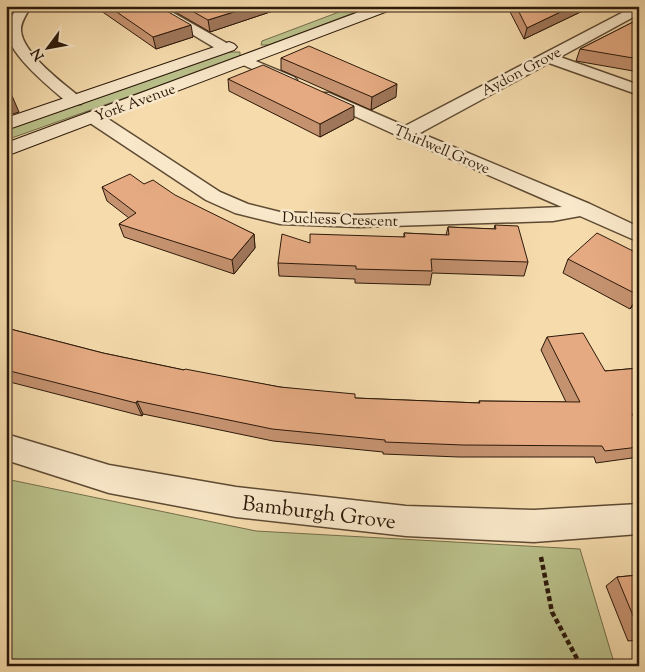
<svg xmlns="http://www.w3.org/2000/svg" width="645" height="672" font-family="'Sorts Mill Goudy',serif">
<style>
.green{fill:#bac18b;stroke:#736d4a}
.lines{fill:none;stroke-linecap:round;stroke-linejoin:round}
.minor-casing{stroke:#5e4a33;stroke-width:3}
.secondary-casing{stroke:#2c190a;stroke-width:2}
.path{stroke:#2c190a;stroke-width:4.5;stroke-dasharray:5 3;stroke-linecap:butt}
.minor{fill:#f9e8ca;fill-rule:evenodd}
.secondary{fill:#f9e8ca;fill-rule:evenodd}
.wall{fill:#c59270;stroke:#2c190a}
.shaded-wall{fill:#a0775b;stroke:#2c190a}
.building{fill:#e5aa82;stroke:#2c190a}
.labels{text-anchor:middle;stroke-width:5;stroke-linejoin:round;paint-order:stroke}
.far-street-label{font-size:15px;fill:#2c190a;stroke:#f9e8ca}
.near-street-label{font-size:21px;fill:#2c190a;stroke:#f9e8ca}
</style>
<rect width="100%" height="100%" fill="#f6dcad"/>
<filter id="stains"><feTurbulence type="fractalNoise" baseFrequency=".004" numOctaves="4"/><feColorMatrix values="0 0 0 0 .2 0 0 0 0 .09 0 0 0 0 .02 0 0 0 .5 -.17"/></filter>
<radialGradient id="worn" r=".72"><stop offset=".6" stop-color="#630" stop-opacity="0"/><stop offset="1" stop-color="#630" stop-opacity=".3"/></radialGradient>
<g class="green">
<path d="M355,6H372L269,45H261L262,41Z"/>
<path d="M230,52H240V57L6,140V130Z"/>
<path d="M6,479L256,531L580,549L615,666H6Z"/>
</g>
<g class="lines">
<g class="minor-casing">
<g id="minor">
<path d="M19,6H31C27,14 20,22 21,31C23,54 64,84 81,98L83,101L81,104H69C52,89 8,55 7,31C7,22 14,13 19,6Z"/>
<path d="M145,6H161L230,45L232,48L230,51H220Z"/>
<path d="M635,6H639V14L560,57L639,85V95L549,63L420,133L590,204L639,227V242L580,216L553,221L359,227L280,224L235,213L206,200L87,121L85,117L87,113H99L220,192L248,204L280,212L359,215L562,207L405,139L398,138L396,135L317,99L315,96L317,93H329L405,126Z"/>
<path d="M246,57L294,77L297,80L294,83H284L241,64L239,61L241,58Z"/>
<path d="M6,434L109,465L236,487L406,506L534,510L639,504V534L534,542L406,536L236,517L109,493L6,460Z"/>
</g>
</g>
<g class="secondary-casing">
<g id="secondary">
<path d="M375,6H395L393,9L6,156V143Z"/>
<path d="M229,42L234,44L237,47L234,50L6,130V118Z"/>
</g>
</g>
<path class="path" d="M541,557L552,612L581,666"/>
<use href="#minor" class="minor"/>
<use href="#secondary" class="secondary"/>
</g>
<g class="wall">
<path d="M94,6H158L193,37L156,49Z"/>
<path d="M165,6H279V9L210,32Z"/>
<path d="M507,6H593L524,39Z"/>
<path d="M639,19V72L576,61L580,49Z"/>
<path d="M281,58L396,97L371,110L281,70Z"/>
<path d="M228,79L354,119L320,137L229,91Z"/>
<path d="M144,184L254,234L255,248L234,274L124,237L119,224L129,218L107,201L102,187Z"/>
<path d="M495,225L528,262L524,276L432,273L430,285L355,283V279L279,276L278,263L310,243L404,237V233L446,235L448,227L494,229Z"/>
<path d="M639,254V299L630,309L563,273L568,259Z"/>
<path d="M6,327L14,330L103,353L184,370L280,387L355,398L479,403V401L566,402L541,350L547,337L605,371L639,368V424H638L639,426V457L596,463L594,457H459L383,454V452L273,441L143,414L142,416L6,381Z"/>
<path d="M639,575V640L628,641L606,586L617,577Z"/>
</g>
<g class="shaded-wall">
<path d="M253,6H279V9L210,32L208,20Z"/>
<path d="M573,6H593L524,39L527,28Z"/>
<path d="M191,25L193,37L156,49L153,37Z"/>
<path d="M6,82L19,112L6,116Z"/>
<path d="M397,84L396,97L371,110L372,97Z"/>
<path d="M354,106V119L320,137V124Z"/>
<path d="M254,234L255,248L234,274L232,260Z"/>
<path d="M639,294V299L630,309L638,295Z"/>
<path d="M137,401L143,414L142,416L136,403Z"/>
</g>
<g class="building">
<path d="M108,6H158L191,25L153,37Z"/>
<path d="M183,6H253L208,20Z"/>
<path d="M516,6H573L527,28Z"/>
<path d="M639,19V59L580,49Z"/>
<path d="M309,46L397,84L372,97L281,58Z"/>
<path d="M263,65L354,106L320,124L228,79Z"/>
<path d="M6,82L13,99L6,101Z"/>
<path d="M130,174L144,184L153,180L175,195L254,234L232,260L119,224L136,213L102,187Z"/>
<path d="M495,225L518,226L528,262L431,259L432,271L356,269V266L278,263L282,234L310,243V234L405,237L404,233L449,235L448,227L496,229Z"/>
<path d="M597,233L639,254V294L638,295L568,259Z"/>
<path d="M6,327L14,330L103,353L184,370L185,369L280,387L355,394V398L480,403L479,401L580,402L547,337L583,333L605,371L639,368V413L632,414L639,426V447L605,451L602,446L463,445L385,442V440L272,429L137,401L136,403L6,370Z"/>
<path d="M639,575V630L617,577Z"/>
</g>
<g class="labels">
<g class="far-street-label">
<text transform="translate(521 71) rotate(-28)" y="5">Aydon Grove</text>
<text transform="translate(135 102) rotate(-20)" y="5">York Avenue</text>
<text transform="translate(442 149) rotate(23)" y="5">Thirlwell Grove</text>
<text transform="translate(340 219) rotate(2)" y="5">Duchess Crescent</text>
</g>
<g class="near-street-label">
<text transform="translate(319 512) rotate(7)" y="7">Bamburgh Grove</text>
</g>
</g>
<rect width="645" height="672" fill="none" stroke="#f6dcad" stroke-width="25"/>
<rect x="8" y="8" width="630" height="657" fill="none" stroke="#2c190a" stroke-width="2.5"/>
<rect x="12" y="12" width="620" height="647" fill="none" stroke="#2c190a"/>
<g transform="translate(48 48) rotate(238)" stroke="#f9e8ca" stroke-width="4" paint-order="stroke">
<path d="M0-4L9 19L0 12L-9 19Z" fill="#2c190a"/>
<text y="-8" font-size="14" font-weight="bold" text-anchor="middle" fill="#2c190a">N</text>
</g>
<rect width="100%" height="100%" filter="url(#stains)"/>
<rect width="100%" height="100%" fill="url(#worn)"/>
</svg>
